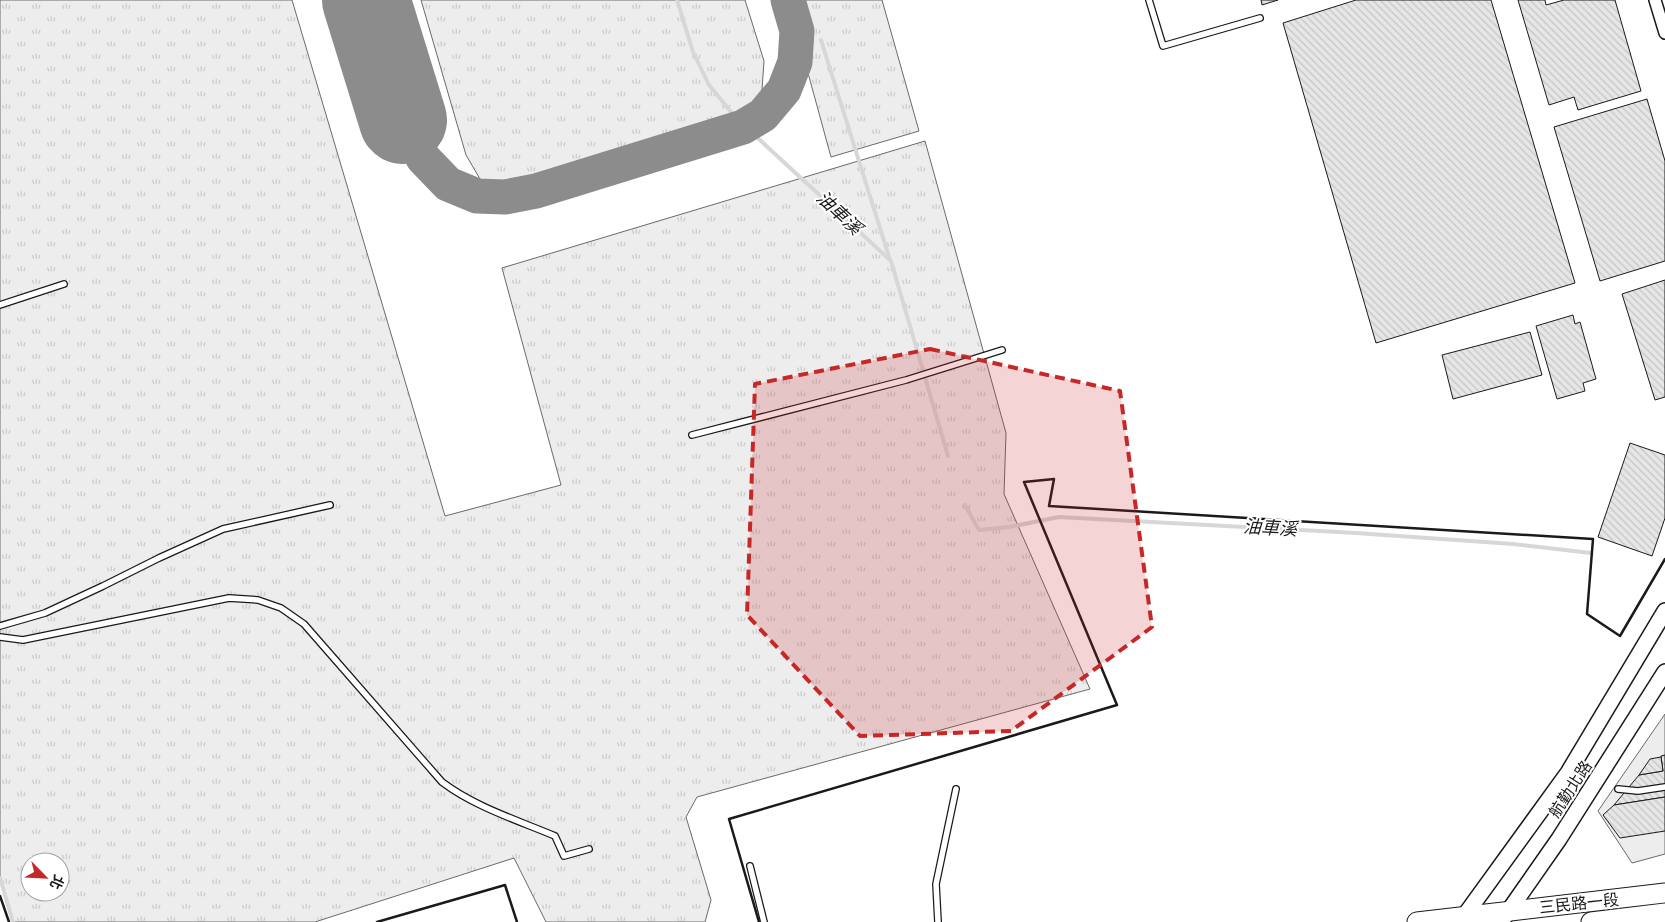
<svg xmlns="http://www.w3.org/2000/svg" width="1665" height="922" font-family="'Fira Sans','Noto Sans TC',sans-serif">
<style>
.grass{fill:url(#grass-tufts);stroke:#6a6a6a;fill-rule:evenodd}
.built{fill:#ededed;stroke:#6a6a6a}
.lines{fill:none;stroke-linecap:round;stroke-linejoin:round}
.stream{stroke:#d7d7d7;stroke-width:4}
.taxiway{stroke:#8c8c8c;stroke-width:35}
.runway{stroke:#8c8c8c;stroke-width:88}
.building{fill:url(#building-back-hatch);stroke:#1a1a1a}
.service-casing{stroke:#1a1a1a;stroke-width:8}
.minor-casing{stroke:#1a1a1a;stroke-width:14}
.tertiary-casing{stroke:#1a1a1a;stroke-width:18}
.primary-casing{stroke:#1a1a1a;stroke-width:21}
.service{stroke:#fff;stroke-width:5.5}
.minor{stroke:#fff;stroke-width:11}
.tertiary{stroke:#fff;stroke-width:15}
.primary{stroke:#fff;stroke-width:19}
.wall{stroke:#1a1a1a;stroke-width:2.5}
.marked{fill:#c62828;fill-opacity:0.2;stroke:#c62828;stroke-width:4;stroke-dasharray:10 6;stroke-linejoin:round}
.labels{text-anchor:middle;stroke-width:4;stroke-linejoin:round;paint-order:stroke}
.street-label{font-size:16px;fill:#1a1a1a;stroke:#fff}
.water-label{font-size:18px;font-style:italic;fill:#1a1a1a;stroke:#fff}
</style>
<defs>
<pattern id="grass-tufts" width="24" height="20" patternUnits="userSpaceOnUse" patternTransform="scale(1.25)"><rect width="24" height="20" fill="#ededed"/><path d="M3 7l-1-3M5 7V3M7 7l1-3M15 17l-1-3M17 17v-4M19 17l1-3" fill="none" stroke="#cbcbcb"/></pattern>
<pattern id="building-back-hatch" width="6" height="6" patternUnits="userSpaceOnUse" patternTransform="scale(1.25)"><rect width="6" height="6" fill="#e6e6e6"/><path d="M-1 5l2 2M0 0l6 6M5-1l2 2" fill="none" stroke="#c5c5c5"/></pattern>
</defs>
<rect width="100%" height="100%" fill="#fff"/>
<g class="grass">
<path d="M0,0H292L445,516L561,485L502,268L925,141L1006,433L1004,494L1090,689L697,797L686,817L711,900L705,922H546L514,858L315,922H12L0,881ZM30,862H60V892H30Z"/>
<path d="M421,0H745L764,61L760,118L735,143L537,202L505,197L480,179L466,155Z"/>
<path d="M788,0H882L919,131L831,157Z"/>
</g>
<path class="built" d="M1665,714V854L1632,863L1598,811Z"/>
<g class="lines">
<g class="stream">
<path d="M677,0L693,52L709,85L736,118L891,261L948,456"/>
<path d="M821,40L890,260"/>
<path d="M965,505L979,530L1009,527L1059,517L1356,533L1513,544L1591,553"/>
<path d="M0,878L13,922"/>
</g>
<path class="taxiway" d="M403,120L423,158L448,184L477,196L505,197L536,191L743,127L763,115L784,90L795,62L797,31L788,0"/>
<path class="runway" d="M366,0L403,120"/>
</g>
<g class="building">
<path d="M1261,0H1278L1262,5Z"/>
<path d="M1356,0H1491L1575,283L1376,343L1283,23Z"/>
<path d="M1518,0H1545L1546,5L1564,0H1615L1641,91L1578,110L1574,97L1549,105Z"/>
<path d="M1647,99L1665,161V261L1600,281L1554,127Z"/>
<path d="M1665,280V397L1655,400L1622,294Z"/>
<path d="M1573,315L1575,324L1580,322L1596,379L1583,383L1585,391L1557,399L1536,326Z"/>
<path d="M1530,332L1542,375L1453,399L1442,355Z"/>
<path d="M1630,443L1665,455V518L1652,556L1598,537Z"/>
<path d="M1665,755V797L1614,805L1639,775L1663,771L1661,756Z"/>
<path d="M1661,757L1663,771L1639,775L1650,759Z"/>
<path d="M1665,797V831L1620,838L1603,815L1614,805Z"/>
</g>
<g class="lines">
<g class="service-casing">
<g id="service">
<path d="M1149,0L1163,46L1260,18"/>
<path d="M0,305L64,284"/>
<path d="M692,435L906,380L1002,350"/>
<path d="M0,626L45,613L103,586L159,558L223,529L330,505"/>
<path d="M0,637L23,640L229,598L258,600L281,608L304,624L442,782C475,807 517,820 555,836L564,856L589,849"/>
<path d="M1618,789L1638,791L1665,787"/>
<path d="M750,866L764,922"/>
<path d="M938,922L936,884L956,789"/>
</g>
</g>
<g class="minor-casing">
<path id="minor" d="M1655,0L1665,33"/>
</g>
<g class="tertiary-casing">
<g id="tertiary">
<path d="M1460,922L1568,773L1665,611"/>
<path d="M1501,922L1559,839L1665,672"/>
</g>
</g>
<g class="primary-casing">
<g id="primary">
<path d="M1417,922L1665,893"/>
<path d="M1591,922L1665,913"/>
</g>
</g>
<use href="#service" class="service"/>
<use href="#minor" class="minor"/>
<use href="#tertiary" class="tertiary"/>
<use href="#primary" class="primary"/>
<g class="wall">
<path d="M0,896L9,922"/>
<path d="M377,922L505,885L517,922"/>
<path d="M759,922L729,819L1117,705L1024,482L1054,479L1049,506L1593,539L1587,614L1620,636L1665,559"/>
</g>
</g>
<path class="marked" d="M930,349L1120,391L1152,627L1011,731L860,736L747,615L755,384Z"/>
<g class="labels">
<g class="street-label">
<text transform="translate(1570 789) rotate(-57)" y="6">航勤北路</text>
<text transform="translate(1579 903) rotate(-6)" y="6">三民路一段</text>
</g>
<g class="water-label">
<text transform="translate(839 213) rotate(43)" y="6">油車溪</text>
<text transform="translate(1270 528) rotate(3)" y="6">油車溪</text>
</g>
</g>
<g transform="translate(45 877) rotate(114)"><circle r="24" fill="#ffffff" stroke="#a3a3a3"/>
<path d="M0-4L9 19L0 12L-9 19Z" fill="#c62828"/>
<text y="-8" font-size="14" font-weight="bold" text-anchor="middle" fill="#1a1a1a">北</text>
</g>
</svg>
